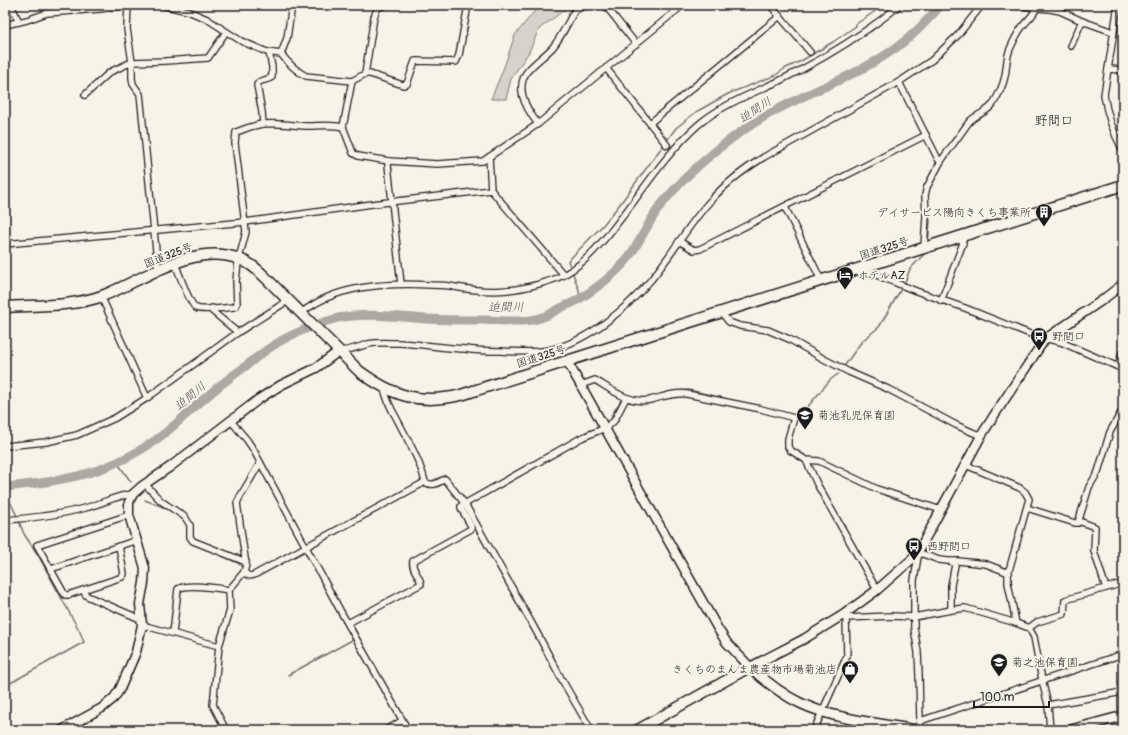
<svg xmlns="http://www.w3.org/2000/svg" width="1128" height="735" font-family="Pangolin,'Klee One',sans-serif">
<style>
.green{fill:#d7d3cb;stroke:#7a7874}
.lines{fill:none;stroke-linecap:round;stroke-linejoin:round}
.stream{stroke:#72716c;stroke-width:1.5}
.river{stroke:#aca9a2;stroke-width:9}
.street-casing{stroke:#1c1c1c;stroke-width:8}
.secondary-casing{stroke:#1c1c1c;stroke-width:11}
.primary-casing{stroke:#1c1c1c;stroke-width:12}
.highway-casing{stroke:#1c1c1c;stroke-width:13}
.street{stroke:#f7f3e8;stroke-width:5.5}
.secondary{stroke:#f7f3e8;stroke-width:8}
.primary{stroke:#f7f3e8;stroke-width:9}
.highway{stroke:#f7f3e8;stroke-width:10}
.labels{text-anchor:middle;stroke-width:4;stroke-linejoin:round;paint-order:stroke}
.poi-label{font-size:11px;fill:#1c1c1c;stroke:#f7f3e8;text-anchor:start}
.street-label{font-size:11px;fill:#1c1c1c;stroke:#f7f3e8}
.water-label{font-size:12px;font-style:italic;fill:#565452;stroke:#f7f3e8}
.quarter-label{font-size:13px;fill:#1c1c1c;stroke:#f7f3e8}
</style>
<rect width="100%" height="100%" fill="#f7f3e8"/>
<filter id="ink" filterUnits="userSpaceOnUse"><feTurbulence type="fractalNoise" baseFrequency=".025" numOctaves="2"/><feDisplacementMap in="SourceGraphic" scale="8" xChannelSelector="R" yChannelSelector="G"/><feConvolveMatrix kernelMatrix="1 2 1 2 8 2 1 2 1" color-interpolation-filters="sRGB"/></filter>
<g filter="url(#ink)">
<path class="green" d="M543,5H571L539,29L529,52L511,79L506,99H491L504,67L515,35L534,12Z"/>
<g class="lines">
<g class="stream">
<path d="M982,116L986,114L990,111"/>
<path d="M928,242L930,222L929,215"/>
<path d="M571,268L568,261L603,225L620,204L676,128L696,112L717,100L730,93L776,75L784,69L801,61L833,42L856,26V24L874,12L880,5"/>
<path d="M572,271L579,290L580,298"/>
<path d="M905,282L910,269L926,252"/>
<path d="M845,365L862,341L879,327L901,289"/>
<path d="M676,391L689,390L727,399"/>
<path d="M779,411L794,415L805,410L830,380L838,374"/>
<path d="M611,416L622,399"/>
<path d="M581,435L590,430"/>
<path d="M117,462L131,482"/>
<path d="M430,482L441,477L443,479"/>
<path d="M5,491L16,514L24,534L38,555L57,590L80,632L84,642L5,686"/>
<path d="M454,495L460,503"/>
<path d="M145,500L163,507L175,513"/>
<path d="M472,531L476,529L473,525"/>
<path d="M312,547L399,499"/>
<path d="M207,549L238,563L242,567"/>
<path d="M257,577L304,551"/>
<path d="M352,623V624L359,637"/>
<path d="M288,675L354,639"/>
</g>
<path class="river" d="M5,487C67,481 114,473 165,433C181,420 195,406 211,393C222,383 234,375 246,366C260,354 275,343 292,335C307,328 322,322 338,318C367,312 398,317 427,319C445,320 464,320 482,320C502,320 524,324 543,317C548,316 552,312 557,310C562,307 567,305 572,303C589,294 613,276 625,262C639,245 647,224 660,206C675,188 692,170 711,155C733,136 758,119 784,106C825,85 870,70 906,40C919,30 930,17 941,5"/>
<g class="street-casing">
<g id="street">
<path d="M11,5L19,22"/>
<path d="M128,5L127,29L132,62V78L133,84L140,94L158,270"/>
<path d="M162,5L188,11L207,19L241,41L267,52L281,54C288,63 296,71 306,76L352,81L365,74H370L403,85L407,84L415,61L456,62L459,55L468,5"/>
<path d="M605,5L636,44"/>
<path d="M770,5L810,52"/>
<path d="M1020,5L1037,8L1050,9L1063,5"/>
<path d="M1118,5L1104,95C1107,115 1114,134 1123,151"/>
<path d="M1050,9L1060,11L1082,21L1113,32"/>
<path d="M5,25L27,20L47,13L100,9L128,5"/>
<path d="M1071,46L1082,21"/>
<path d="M281,54L287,38L292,5"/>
<path d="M606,68L667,145"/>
<path d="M1108,69L1123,70"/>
<path d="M365,74L374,17C377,9 377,6 386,5"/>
<path d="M352,81L343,127L353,153L358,156L389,161L437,164L483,161L538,124L683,5"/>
<path d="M899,82L938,159L941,161"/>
<path d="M85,95L110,72L132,62L166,61L208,58L226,32"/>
<path d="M650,123L780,16"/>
<path d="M263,124L262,112L257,85L259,82C263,80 268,80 272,77V67L269,52"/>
<path d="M538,124C527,110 515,90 526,73C533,63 545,56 553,47C562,36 568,22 575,10L586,5"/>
<path d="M489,157L491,190L564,275"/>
<path d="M389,161L388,165L401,284"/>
<path d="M785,207L821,280"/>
<path d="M679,241L694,250L700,249L926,135"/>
<path d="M5,244L245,222L372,204L491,190"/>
<path d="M924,247L926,216L925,195L927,187L941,161L969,122C976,114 987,113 993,104C998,96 1003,86 1005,76C1007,66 1006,58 1010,49C1013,42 1017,34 1022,27C1027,20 1036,14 1037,5"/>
<path d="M175,263C178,271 190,305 196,308C203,311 226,308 234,307L236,306L237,303L236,281L238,262L246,232L235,143L236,132C245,129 254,125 263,124C277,123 292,125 306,126C318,126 331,124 343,127"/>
<path d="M861,268L869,272L916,291L965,308L1035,336L1061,342L1123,369"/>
<path d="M101,296L147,398"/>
<path d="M941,301L963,243L961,236"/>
<path d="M212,308V311L236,331L237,333"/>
<path d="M721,312L729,322L740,326L768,330L789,339L824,359L849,372L888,389L956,425L981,436"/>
<path d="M301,313C309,307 317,302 326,298C358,284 396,283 431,285C439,285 448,285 455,287C488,293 514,292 546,282C575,274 594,252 612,230C640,195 664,155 698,125C721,105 751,94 779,81C810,66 839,49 868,29C878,22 890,14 899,5"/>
<path d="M339,351C349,351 358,347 368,344C378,342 389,343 399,343C421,344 443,348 465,349C477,351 489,351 501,351C517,352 533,353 549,350C587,342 626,309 650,281C672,255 689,223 712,199C727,182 745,169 764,157L899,82L932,60L958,35L982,5"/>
<path d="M1118,367L1123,350"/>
<path d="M581,385L595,380C612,390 629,404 650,400C663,397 674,392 687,394L761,409L794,418L788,439V447L790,450L806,460L819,461L877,489L941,510"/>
<path d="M384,387C386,399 391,409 397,419C407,439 420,460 425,482C432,487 438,483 445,479L465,504L536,631L562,680L591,730"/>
<path d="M231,421L247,440L253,449L341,612L408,730"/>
<path d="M5,446L46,442L77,435L115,418L147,398L237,333L289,300"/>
<path d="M806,460L817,484L877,590"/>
<path d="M966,465L1020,488L1025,492L1029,499L1008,574V583L1016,623"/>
<path d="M145,484L161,501L185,517L190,525V537L193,541L246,562"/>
<path d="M1027,508L1075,523H1078L1089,487L1098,472L1110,432L1123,409"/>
<path d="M5,520C32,518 59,515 85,508C101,504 117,495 133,494"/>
<path d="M1079,521L1095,527L1094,551L1106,588"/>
<path d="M119,546L124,574L122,577L68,595H65L37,545L129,515"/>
<path d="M918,554H923L939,560L948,561H958L986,564L1009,573"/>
<path d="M51,569L137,540"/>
<path d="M244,572C247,575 249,577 254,575L425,482"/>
<path d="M84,590L85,594L87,596L138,618H141"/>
<path d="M951,610V585L955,565L952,562"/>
<path d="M843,615L846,618L891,616L914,617L951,610L965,608L1016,623L1029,628L1034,637L1042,680L1048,705L1050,730"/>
<path d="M348,623L421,584C420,576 411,569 413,561L471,529V526L461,508V506L581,438L605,428L614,421L626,398"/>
<path d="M142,625L219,646"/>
<path d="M1029,628L1037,622L1064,614L1065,600L1123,583"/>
<path d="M173,633L178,589C188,583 217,588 229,590"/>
<path d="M1048,705L1123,692"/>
<path d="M920,721L1123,654"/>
<path d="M226,730L213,705L219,646L230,610L229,590L244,572L246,565L237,503L241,495L260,463"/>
<path d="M386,730L402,721"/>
<path d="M814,730L847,656L846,618"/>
<path d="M918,730L920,721L919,675L918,652L914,628V580L919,551"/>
</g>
</g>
<g class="secondary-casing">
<g id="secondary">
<path d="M567,361L718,629L727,643L750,667L804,639L843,615L877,590L911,560L919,550L981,436L995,414L1045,339L1101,301L1123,284"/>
<path d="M62,730L102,708L114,698L120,689L136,652L142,625L140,604L144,583L145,568L129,515V502L133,494L142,486L170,467L259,399L281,385L316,368L339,351"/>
</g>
</g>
<g class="primary-casing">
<g id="primary">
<path d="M637,730L750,667C765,681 781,694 800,703C836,720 878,723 917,730"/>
<path d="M1071,730L1123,716"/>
</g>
</g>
<g class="highway-casing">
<path id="highway" d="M5,307C37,305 71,307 102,296C142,281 194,241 239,259C248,262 257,269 264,276L359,371C393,396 419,405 461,395L567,361L1123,185"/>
</g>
<use href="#street" class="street"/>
<use href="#secondary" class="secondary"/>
<use href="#primary" class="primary"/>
<use href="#highway" class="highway"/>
</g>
</g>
<defs>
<g id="building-pin" transform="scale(0.9)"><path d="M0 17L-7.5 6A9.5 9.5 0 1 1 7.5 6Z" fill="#1c1c1c" stroke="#f7f3e8"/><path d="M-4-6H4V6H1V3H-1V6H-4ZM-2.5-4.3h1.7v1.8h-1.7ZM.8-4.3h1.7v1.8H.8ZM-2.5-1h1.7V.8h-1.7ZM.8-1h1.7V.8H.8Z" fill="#fff"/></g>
<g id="hotel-pin" transform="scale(0.9)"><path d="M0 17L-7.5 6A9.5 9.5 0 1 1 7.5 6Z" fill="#1c1c1c" stroke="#f7f3e8"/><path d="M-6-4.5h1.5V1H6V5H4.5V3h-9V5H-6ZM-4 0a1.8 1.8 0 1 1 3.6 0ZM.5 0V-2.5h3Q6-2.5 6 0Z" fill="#fff"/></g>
<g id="bus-pin" transform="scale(0.9)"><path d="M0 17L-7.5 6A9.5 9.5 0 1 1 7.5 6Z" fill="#1c1c1c" stroke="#f7f3e8"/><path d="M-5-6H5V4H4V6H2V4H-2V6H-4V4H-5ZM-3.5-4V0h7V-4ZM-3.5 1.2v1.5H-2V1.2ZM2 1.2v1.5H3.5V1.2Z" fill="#fff"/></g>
<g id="school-pin" transform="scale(0.9)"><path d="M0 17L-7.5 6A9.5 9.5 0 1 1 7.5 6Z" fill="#1c1c1c" stroke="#f7f3e8"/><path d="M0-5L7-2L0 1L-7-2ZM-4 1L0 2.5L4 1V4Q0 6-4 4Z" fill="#fff"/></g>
<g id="shop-pin" transform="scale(0.9)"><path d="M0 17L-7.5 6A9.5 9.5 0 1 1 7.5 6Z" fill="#1c1c1c" stroke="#f7f3e8"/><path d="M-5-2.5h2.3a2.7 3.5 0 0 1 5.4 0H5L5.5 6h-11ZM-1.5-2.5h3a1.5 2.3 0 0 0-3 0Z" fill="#fff"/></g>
</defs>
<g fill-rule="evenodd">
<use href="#building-pin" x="1044" y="212"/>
<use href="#hotel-pin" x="845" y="275"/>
<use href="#bus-pin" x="1039" y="336"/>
<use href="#school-pin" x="805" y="415"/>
<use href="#bus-pin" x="914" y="546"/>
<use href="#school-pin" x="999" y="662"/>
<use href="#shop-pin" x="850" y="669"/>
</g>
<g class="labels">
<g class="poi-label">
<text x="1031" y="216" text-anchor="end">デイサービス陽向きくち事業所</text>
<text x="858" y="279">ホテルAZ</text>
<text x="1052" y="340">野間口</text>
<text x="818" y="419">菊池乳児保育園</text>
<text x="927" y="550">西野間口</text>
<text x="1012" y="666">菊之池保育園</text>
<text x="837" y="673" text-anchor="end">きくちのまんま農産物市場菊池店</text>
</g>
<g class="street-label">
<text transform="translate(884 248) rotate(-18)" y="4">国道325号</text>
<text transform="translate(168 255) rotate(-21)" y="4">国道325号</text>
<text transform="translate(541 356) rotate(-18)" y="4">国道325号</text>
</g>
<g class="water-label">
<text transform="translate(755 110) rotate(-33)" y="4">迫間川</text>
<text transform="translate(506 307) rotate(-1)" y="4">迫間川</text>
<text transform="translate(190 396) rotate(-40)" y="4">迫間川</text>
</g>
<g class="quarter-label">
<text x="1054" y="125">野間口</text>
</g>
</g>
<rect width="1128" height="735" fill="none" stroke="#f7f3e8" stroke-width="20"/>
<rect x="10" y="10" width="1108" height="715" fill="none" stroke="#1c1c1c" stroke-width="1.5" filter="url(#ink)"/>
<path d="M974 701v6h75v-6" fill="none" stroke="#1c1c1c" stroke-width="2"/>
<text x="980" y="701" font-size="12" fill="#1c1c1c" stroke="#f7f3e8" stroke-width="3" paint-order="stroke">100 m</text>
</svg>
